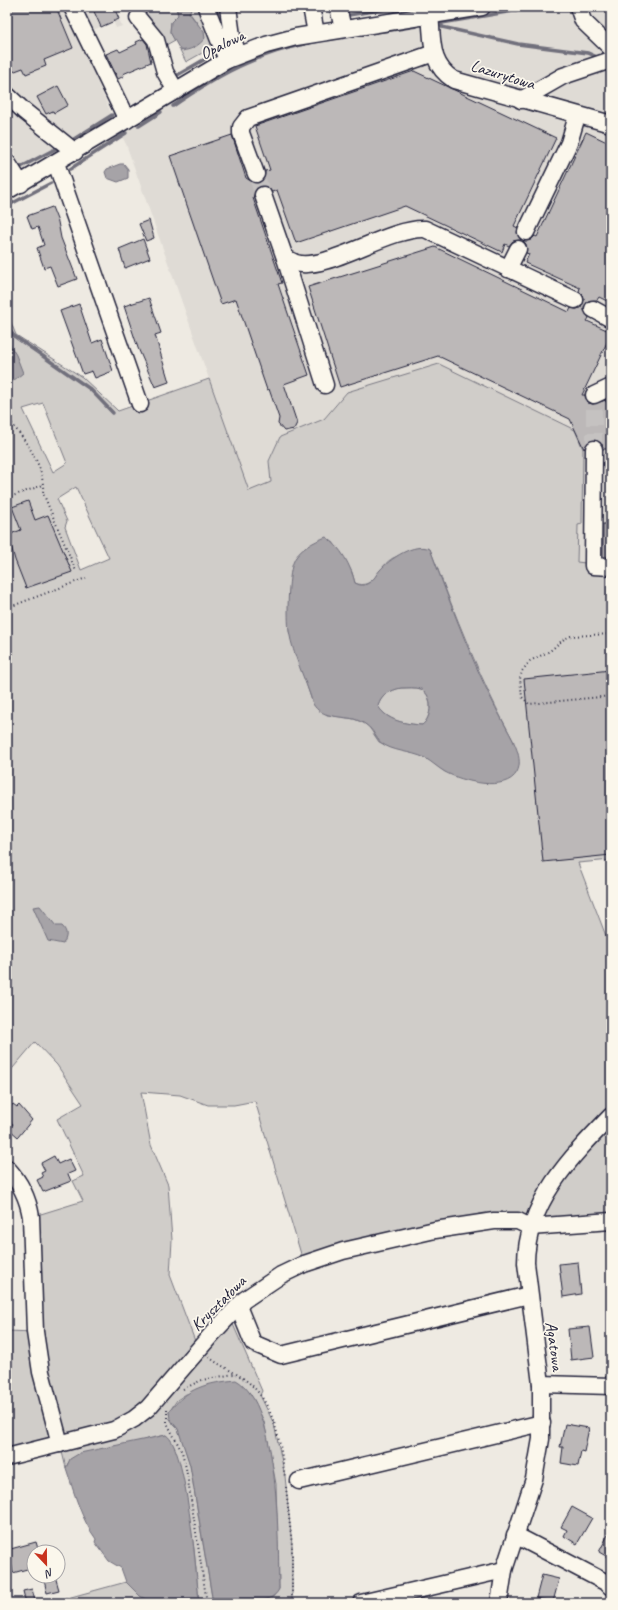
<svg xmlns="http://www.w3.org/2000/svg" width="618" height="1610" font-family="Caveat,sans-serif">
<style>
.built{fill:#dfdbd5}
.green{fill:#d0cdc9;stroke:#797882;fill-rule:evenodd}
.water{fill:#a6a3a7;stroke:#716f7c;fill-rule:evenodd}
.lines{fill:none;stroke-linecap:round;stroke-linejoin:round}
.stream{stroke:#716f7c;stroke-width:3.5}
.building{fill:#bcb8b8;stroke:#22223b}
.minor-tunnel{stroke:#c5c2c1;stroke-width:16;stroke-dasharray:16 8;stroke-linecap:butt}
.minor-casing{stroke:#22223b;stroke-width:19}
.path{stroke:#22223b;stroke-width:2;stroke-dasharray:1 3;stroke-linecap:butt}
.minor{stroke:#fbf7ec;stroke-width:16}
.labels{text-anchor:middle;stroke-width:3.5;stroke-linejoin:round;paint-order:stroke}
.street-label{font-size:17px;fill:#22223b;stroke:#fbf7ec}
</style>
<rect width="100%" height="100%" fill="#eeeae2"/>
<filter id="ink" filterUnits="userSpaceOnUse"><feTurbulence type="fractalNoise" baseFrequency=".025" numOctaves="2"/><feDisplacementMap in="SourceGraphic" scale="8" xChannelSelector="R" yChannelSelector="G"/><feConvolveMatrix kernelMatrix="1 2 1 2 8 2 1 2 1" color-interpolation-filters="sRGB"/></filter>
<g filter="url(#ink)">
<path class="built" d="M7,7H114L122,26L116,28L113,21L78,37L117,127L246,52L482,7H611V571L585,570L577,562L578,524H582L583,449L575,430L347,392L324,419L280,437L269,461L271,482L249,492L126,144L117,127L21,184L14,171L21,167L7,136Z"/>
<g class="green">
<path d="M139,7H176L178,15L171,22L170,32L175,40L159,49L138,18Z"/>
<path d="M192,7H206L220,43L186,62L180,50L184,51L198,24L189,12Z"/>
<path d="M7,313L16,335L82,377L118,411L209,379L249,491L271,482L269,461L280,437L324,419L347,392L439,364L575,430L583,449L582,524L578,525L577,562L585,563V570L611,571V860L578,863L611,949V1221H518L304,1264L255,1101L234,1105H208L180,1095L141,1092L151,1145L168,1185L172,1240L170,1275L198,1349L229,1315L262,1391L260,1395L274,1424L285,1476L292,1545V1603H253L273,1597L279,1589L276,1484L264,1421L249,1392L186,1394L177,1400L169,1412L173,1424L178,1429L184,1445L190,1465L213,1603H197L199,1601L194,1549L185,1489L166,1435L124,1445L68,1463L66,1468L60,1444L7,1457V1331L35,1332L31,1217L83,1201L73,1181L84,1176L57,1119L83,1104L57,1065L35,1042L7,1075ZM43,403L67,463L53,472L23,409ZM76,487L109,558L81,570L65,527L67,521L57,499ZM333,542L352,572L355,583C374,591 379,565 393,558C404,553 418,552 430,549C455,614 480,680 514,742L445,772L432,761L415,753L393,748L379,742L369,727L364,723L354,719L327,715L313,704L289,631L296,557L309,546Z"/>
<path d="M401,688C408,688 415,687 421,689C434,696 432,718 422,725C405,724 387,721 378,706C381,695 391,690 401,688Z"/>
<path d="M126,1582L140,1596L153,1603H49Z"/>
</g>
<g class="water">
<path d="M176,7H192L189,13L204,32L205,38C200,45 189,52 180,50L170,32L171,22L178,15Z"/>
<path d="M120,164H124L128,169V178L118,182L107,178L105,172L107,169Z"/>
<path d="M7,340L16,355L23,373L13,381L7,380Z"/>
<path d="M326,537C341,547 351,566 355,583C361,586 365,586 370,582C375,579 376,574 380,570C390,559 414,542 430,549C453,610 475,672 507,729C513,740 524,759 517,772C506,793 461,781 445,772C438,768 432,762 425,758C411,751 392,752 380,742C378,740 377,737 375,735C370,726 363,722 354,719C340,716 321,718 313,704C306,680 293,656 289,631C287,617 288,577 293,563C297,550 315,541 326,537ZM401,688C408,688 415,687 421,689C434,696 432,718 422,725C406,724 387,721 378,706C381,695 391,690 401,688Z"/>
<path d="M40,906L56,926H62C68,932 67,937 63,944L48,941L33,907Z"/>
<path d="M236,1380C281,1405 278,1543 279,1589C272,1607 229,1603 213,1603L190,1465L178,1429L170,1419L169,1412C187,1387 208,1383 236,1380Z"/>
<path d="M166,1435C187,1448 196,1573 199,1601L197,1603H153L140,1596L126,1582L121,1568L109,1561L95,1542L96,1539C81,1519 74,1492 66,1468L70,1459L80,1453Z"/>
</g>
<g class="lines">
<g class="stream">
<path d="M538,7L442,23V27L518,44L588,53L597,57"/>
<path d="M349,15L398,7"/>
<path d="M174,77L219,51"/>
<path d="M173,106C197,90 221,74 247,63C298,39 362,35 417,26"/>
<path d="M139,126L161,112"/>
<path d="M74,139L112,115"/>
<path d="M21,167L57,148"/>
<path d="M70,169L126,133"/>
<path d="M7,206L51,183"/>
<path d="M7,327L14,336L90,389L113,413"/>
</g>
</g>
<g class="building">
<path d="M7,7H56L73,48L44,60L46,66L26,74L23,68L7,74Z"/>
<path d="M92,7H114L119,19L101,27Z"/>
<path d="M143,39L147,44L151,62L123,74L124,76L118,79L106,54L118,49L120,52L137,44L136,42Z"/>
<path d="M414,71L556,138L514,226L518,228L517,233L521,240L513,241L509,246L505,244L502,252L405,206L296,243L277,190L272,192L264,186L256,189L253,198L282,283L278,284L309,375L284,384L297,423L294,429L284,431L278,424L279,418L269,389L267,390L236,299L221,304L170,156L232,135L246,178L254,183H259L264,180L265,171L270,170L255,126Z"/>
<path d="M58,86L68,105L54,113L53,111L46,114L37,97Z"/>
<path d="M586,132L611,144V303L599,297L597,300L588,301L584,310L589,318L587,321L611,332V334L582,395H585L588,403L593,404L606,400V402H611V449H603L602,444L594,440L589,441L584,449L570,419L438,356L340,387L308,287L435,247L569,312L571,308L576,309L581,308L584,300L583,295L579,291L580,288L525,263L529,254L526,253V244L523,241L531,240L535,236L537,237Z"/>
<path d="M52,207L58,222L61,238L77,279L58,286L50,266L44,268L37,248L44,245L38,227L32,229L27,216Z"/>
<path d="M149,220L154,238L146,241L139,224Z"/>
<path d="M143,239L150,258L125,268L119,249Z"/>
<path d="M149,298L161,333L155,335L169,382L155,387L138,348L124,306Z"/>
<path d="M79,304L92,343L102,339L113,371L95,378L92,371L83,374L60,311Z"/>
<path d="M28,501L35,520L48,515L72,572L26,588L15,560L8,535L21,530L12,507Z"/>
<rect x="603" y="524" width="8" height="33"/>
<path d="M611,670V855L543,862L524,679Z"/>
<path d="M13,1104L17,1107L19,1105L32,1120L18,1137L9,1129L13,1124L7,1119V1111Z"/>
<path d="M54,1156L58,1164L69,1159L75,1171L68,1174L71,1181L43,1192L37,1180L43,1177L41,1173L45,1171L41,1163Z"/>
<path d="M578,1262L581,1294L563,1297L559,1264Z"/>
<path d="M590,1327L594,1357L571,1360L568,1329Z"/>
<path d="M565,1424L589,1428L584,1452L581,1451L578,1466L561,1463L563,1447H560Z"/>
<path d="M572,1507L592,1518L577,1544L564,1536L567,1530L561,1527Z"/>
<path d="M611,1529V1559L599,1552Z"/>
<path d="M36,1542L39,1552H34V1567L13,1573L11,1562L7,1563V1550Z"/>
<path d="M542,1575L559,1579L553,1602L536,1598Z"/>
<path d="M43,1576H55L59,1590L47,1593Z"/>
<path d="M32,1589L35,1601L26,1603L23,1591Z"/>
</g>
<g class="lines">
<g class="minor-tunnel">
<path d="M256,174L263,195"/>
<path d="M594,449V395"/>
</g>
<g class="minor-casing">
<g id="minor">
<path d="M72,7L127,120"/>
<path d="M206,7L227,60"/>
<path d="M228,7L232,36L238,55"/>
<path d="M311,7L316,33"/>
<path d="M338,7L343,29"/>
<path d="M578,7L583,21L611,48"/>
<path d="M430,15C433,41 429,64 454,80L611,124"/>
<path d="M138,18L156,40L165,72L176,91"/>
<path d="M7,95L24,111L75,152"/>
<path d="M521,100L563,76L611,60"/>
<path d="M7,162L21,184"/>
<path d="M56,163L140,404"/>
<path d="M256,174L241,133V127L248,118L434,53"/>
<path d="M7,191L227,60L266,45L296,37L482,7"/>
<path d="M263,195L285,258C289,259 293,262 296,263C326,272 389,227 425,229L575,300"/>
<path d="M526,232L569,143L577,116"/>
<path d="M285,258L325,385"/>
<path d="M508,269L518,249"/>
<path d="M593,309L611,319"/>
<path d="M594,395L611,387"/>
<path d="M594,449L593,566L611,567"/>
<path d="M7,1168C20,1182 28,1198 31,1217L35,1332L41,1372L60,1444"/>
<path d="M238,1306L253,1343L281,1355L529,1295"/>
<path d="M541,1384L611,1386"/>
<path d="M7,1457L114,1430L134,1419L148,1408L212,1334L244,1300L281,1275L304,1264L343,1251L435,1230L494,1221H518L530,1227L611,1221"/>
<path d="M299,1481L542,1423"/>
<path d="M515,1535L607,1583L611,1587"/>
<path d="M361,1603L504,1570"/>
<path d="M499,1603L504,1570L534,1479L541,1439V1384L526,1263C526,1203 571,1157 611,1116"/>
</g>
</g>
<g class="path">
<path d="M7,417C24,440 45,463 43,493L76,571"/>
<path d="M7,498L43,485"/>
<path d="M7,608L86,578"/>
<path d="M611,634L571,636L564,639L550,651L530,661L522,671L520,679L522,697L529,704L611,696"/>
<path d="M209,1357C221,1367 236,1372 248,1382C275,1404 281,1446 285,1478"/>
<path d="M183,1389L202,1380L234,1374"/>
<path d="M167,1409V1423L182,1452L186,1468L207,1603"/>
<path d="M286,1487L292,1545V1603"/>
</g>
<use href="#minor" class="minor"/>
</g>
</g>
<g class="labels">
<g class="street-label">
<text transform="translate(222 44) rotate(-26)" y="6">Opalowa</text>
<text transform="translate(503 74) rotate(17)" y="6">Lazurytowa</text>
<text transform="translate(218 1303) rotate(-45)" y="6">Kryształowa</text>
<text transform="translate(555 1346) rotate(82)" y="6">Agatowa</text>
</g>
</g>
<rect width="618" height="1610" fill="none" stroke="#fbf7ec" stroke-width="24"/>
<rect x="12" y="12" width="594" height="1586" fill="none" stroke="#22223b" stroke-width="1.5" filter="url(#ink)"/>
<g transform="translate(46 1564) rotate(158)"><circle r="19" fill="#fbf7ec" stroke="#a4a2a5"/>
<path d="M0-3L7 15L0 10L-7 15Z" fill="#c8321e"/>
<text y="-6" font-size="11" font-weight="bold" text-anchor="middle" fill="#22223b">N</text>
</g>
</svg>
